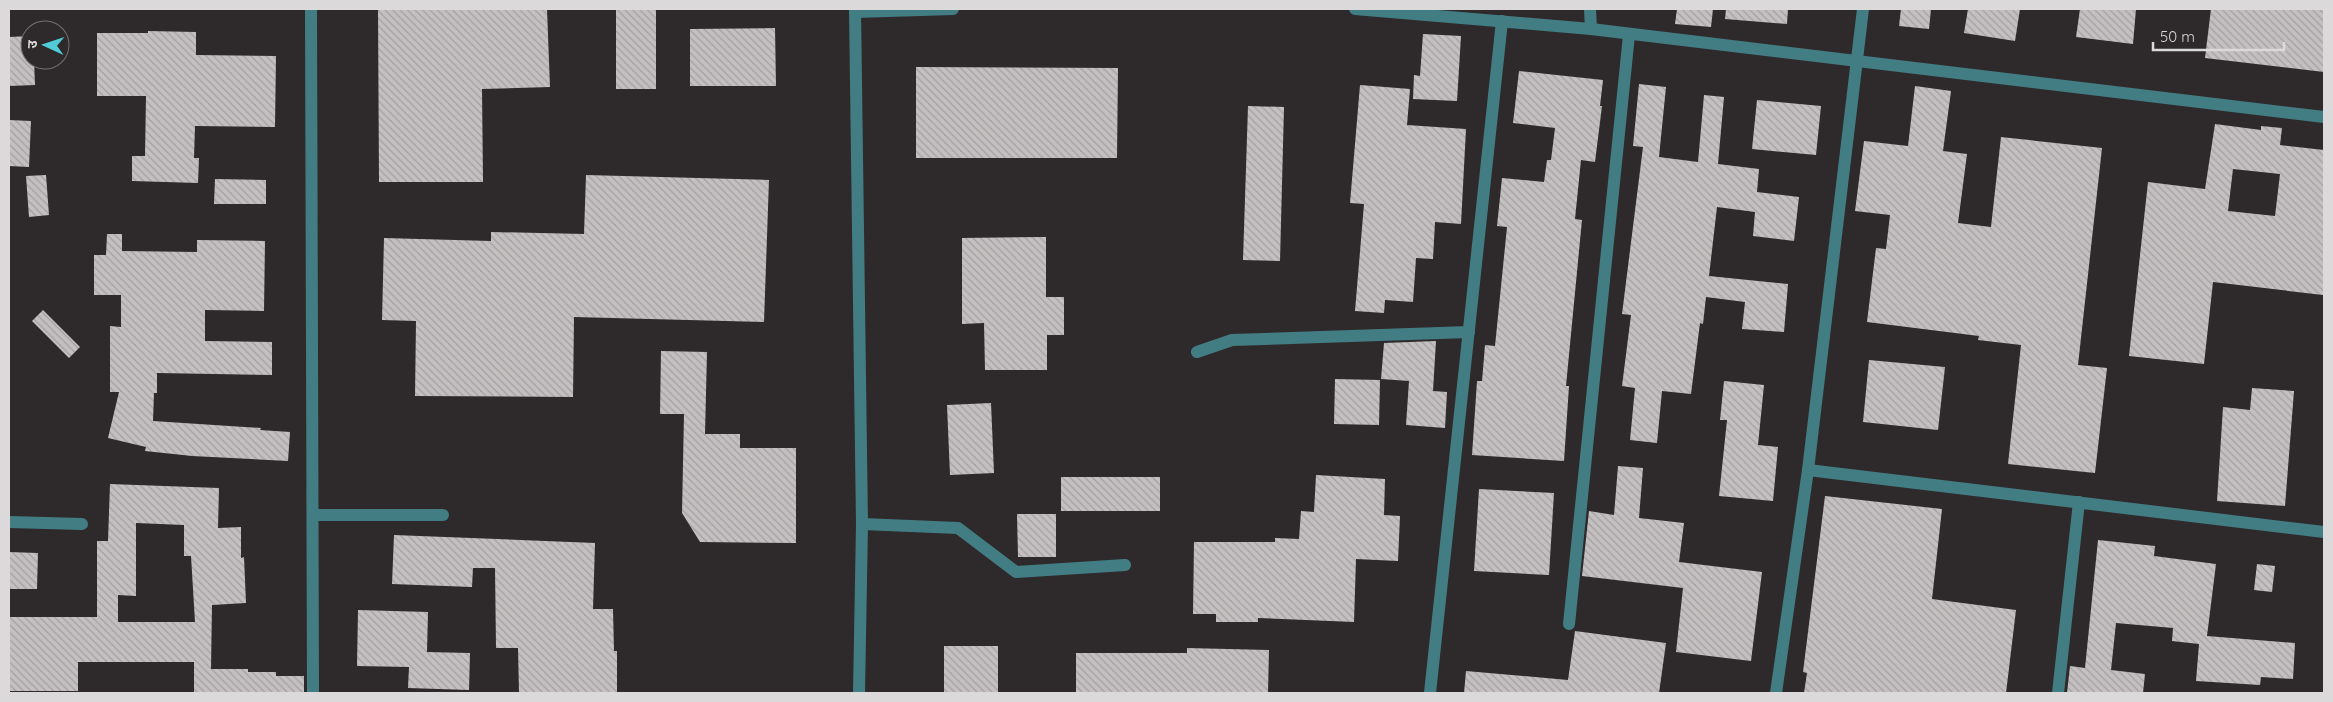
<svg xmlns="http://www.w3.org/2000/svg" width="2333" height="702" font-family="Quicksand,'Noto Sans Devanagari',sans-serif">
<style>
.building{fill:url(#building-back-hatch);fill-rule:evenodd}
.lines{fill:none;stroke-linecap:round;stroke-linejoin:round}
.minor{stroke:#437d84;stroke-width:12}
</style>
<defs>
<pattern id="building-back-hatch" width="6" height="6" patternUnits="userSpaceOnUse" patternTransform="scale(1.25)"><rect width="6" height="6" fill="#c4bfc0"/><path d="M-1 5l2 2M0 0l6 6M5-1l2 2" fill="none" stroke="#a4a0a0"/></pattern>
</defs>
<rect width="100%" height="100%" fill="#2e2a2b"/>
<g class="building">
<path d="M378,9H547L550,87L482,89L483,182H379Z"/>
<rect x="616" y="9" width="40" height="80"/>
<path d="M1677,9H1713L1711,27L1675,24Z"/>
<path d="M1726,9H1788L1787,24L1725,19Z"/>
<path d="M1901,9H1931L1929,29L1899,26Z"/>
<path d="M1968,9H2020L2015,41L1964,33Z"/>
<path d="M2080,9H2136L2133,44L2076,37Z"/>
<path d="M2211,9H2324V72L2205,58Z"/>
<path d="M775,28L776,86H690V29Z"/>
<path d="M148,31L196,32V55L276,56L275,127L195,126L194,158H199L198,183L132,181V156H145L146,96H97V33H148Z"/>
<path d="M1423,34L1461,36L1457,101L1413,99L1414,75L1420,76Z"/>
<path d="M30,36V60H34L35,85L9,86V37Z"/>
<path d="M916,67L1118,68L1117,158H916Z"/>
<path d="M1519,71L1603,80L1600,106H1602L1595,162L1581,160L1575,219L1582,220L1566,386H1569L1564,461L1472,455L1477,381H1482L1485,345L1495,346L1507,227L1497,226L1502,178L1544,182L1547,160H1551L1555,128L1513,123Z"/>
<path d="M1639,84L1666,87L1659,157L1698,162L1704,95L1724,97L1718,164L1759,169L1757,192L1799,197L1794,241L1753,236L1755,212L1717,207L1709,276L1788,284L1784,332L1742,329L1745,302L1706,297L1703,324L1700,323L1691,394L1662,391L1657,443L1630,440L1635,388L1622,386L1631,315L1622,314L1643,147L1633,146Z"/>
<path d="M1360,85L1410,89L1407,125L1466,129L1461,224L1435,222L1433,259L1416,258L1413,302L1385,300L1384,313L1355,311L1364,204L1350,203Z"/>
<path d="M1915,86L1951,91L1943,151L1967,154L1958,223L1991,227L2001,137L2102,148L2078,365L2107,368L2095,473L2008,464L2021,345L1978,340L1979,336L1867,322L1876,248L1886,249L1890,215L1855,211L1864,141L1908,146Z"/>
<path d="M1757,100L1821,106L1816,155L1752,149Z"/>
<path d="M1248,106L1284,107L1280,261L1243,260Z"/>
<path d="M9,120L31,121L29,167L9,166Z"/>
<path d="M2215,124L2261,130V126L2282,128L2280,145L2324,150L2323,295L2213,282L2204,364L2129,356L2148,182L2205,189ZM2233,169L2280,174L2275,216L2228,211Z"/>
<path d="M46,175L49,215L29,217L26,176Z"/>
<path d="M586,175L769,180L764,322L574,317L573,397L415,396L416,321L382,320L384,238L491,241V232L584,234Z"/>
<path d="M215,179L266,180V204H214Z"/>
<path d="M107,234H122V251L197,252V240L265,241L264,311L205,310V341L272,342V375L157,373V393H154L153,421L261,428L260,430L290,432L288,461L192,456L145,451L146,447L108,438L119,392H110V326L121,327V295H94V255H106Z"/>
<path d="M1046,237V297H1064V335H1047V370H985L984,323L962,324V238Z"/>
<path d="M43,310L80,347L69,358L32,321Z"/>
<path d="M1436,341L1433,391L1447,392L1445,428L1406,425L1409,381L1381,379L1384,343Z"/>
<path d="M661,351L707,352L705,434H740V448H796V543L700,542L682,513L684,414H660Z"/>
<path d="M1869,360L1945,367L1938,430L1863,422Z"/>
<path d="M1335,379L1380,380L1379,425L1334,424Z"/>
<path d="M1724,381L1764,385L1758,445L1778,447L1773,501L1719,496L1727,420H1720Z"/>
<path d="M2252,388L2294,391L2285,506L2217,501L2223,407L2250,410Z"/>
<path d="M991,403L994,473L950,475L947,405Z"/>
<path d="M1618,466L1643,468L1639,518L1684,523L1679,562L1762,572L1751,661L1676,652L1683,588L1582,576L1589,511L1614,515Z"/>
<path d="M1316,475L1385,479L1384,515L1400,516L1398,561L1356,559L1354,622L1258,618V622H1216V614H1193L1194,542H1275V538L1299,539L1301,511L1314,512Z"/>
<rect x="1061" y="477" width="99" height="34"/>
<path d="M110,484L219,488L218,528L241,527V558L244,557L246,603L212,605L211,669H248V672H276V676H304V693H194V662H78V691H9V617H97V541H108ZM136,523L184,525V556H191L195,622H118V595L136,596Z"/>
<path d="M1479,489L1554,493L1549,575L1474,571Z"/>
<path d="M1825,496L1942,509L1932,599L2016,610L2006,693H1804L1807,673L1803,672Z"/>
<path d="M1017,514H1056V557H1018Z"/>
<path d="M394,535L595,543L593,609H613L614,651H617V693H519L518,648H496L495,568H473L472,587L392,584Z"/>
<path d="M2098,540L2155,546L2154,556L2216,564L2207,636L2295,643L2293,679L2261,677L2260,685L2196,681L2199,644L2172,641L2173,628L2116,623L2111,670L2145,674L2143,693H2067L2070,666L2085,668Z"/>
<path d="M9,552L38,553L37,589H9Z"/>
<path d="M2257,564L2275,566L2272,592L2254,590Z"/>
<path d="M358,610L428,612L427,652L470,653L469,690L408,688L409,667L357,666Z"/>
<path d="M1575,631L1666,643L1659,693H1464L1466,671L1568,680Z"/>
<rect x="944" y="646" width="54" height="47"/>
<path d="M1187,648L1269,650L1268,693H1076V653H1187Z"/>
</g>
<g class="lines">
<g class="minor">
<path d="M311,9L313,693"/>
<path d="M855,9L862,524L859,693"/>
<path d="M1355,9L1591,29L2324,117"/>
<path d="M1590,9L1591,29"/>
<path d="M855,12L953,9"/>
<path d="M1197,352L1232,340L1469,332"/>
<path d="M1808,470L2324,532"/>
<path d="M313,515H443"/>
<path d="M9,522L82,524"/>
<path d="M862,524L958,528L1016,572L1125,565"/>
<path d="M1569,624L1629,35"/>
<path d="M1430,693L1502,21"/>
<path d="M1776,693L1808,470L1863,9"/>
<path d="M2058,693L2079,502"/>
</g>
</g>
<rect width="2333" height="702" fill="none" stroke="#dcd9da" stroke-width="20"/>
<g transform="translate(45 45) rotate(273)"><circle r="24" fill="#2e2a2b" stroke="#747071"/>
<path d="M0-4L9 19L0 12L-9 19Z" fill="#52cbd9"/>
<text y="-8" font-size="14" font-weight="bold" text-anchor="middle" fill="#dcd9da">उ</text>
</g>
<path d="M2153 42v8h131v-8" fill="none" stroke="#dcd9da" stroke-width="2.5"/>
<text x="2160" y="42" font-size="15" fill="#dcd9da" stroke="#2e2a2b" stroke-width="4" paint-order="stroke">50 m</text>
</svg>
